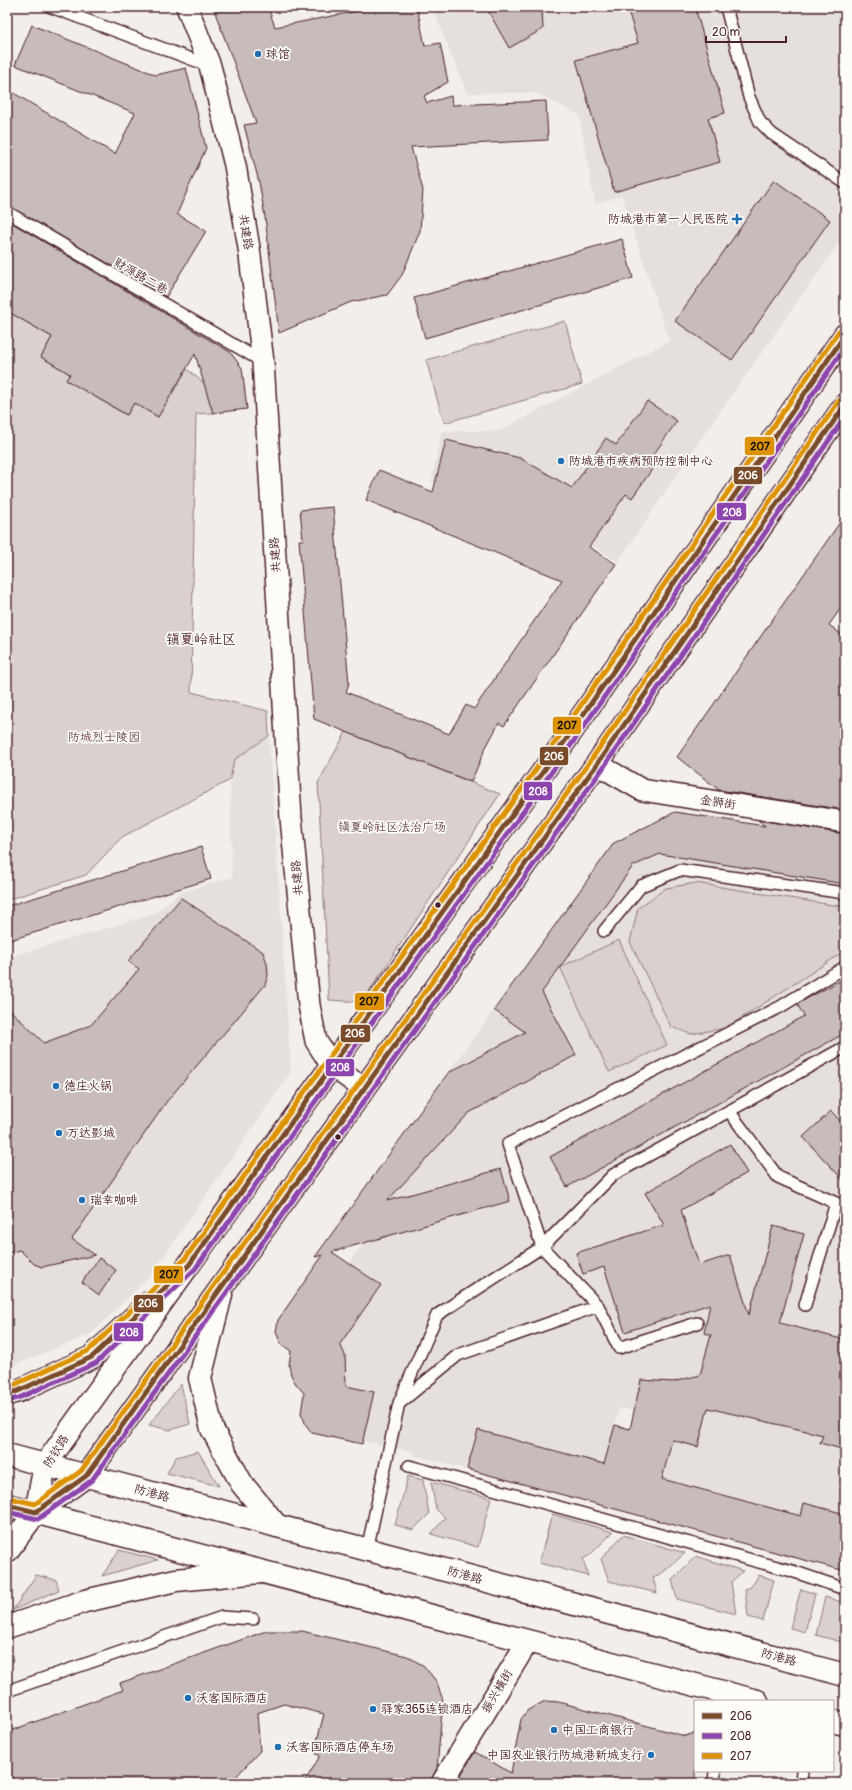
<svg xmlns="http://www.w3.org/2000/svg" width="852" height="1790" font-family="Pangolin,'LXGW WenKai TC',sans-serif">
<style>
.built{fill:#e5dfdd;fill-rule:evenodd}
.green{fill:#d9d0cf;stroke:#92787d}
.building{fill:#c8bbbb;stroke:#4a1f2b}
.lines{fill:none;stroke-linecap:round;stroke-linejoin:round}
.lane-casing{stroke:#4a1f2b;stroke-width:14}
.street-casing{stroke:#4a1f2b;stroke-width:24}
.primary-casing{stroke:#4a1f2b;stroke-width:25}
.highway-casing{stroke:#4a1f2b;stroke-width:25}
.lane{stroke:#fdfcf7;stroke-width:11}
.street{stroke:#fdfcf7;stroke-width:21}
.primary{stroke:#fdfcf7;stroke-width:22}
.highway{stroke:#fdfcf7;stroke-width:22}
.bus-1-casing{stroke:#fdfcf7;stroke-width:8}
.bus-2-casing{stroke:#fdfcf7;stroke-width:8}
.bus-3-casing{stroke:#fdfcf7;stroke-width:8}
.bus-1{stroke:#7a4b2a;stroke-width:5}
.bus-2{stroke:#8e44ad;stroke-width:5}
.bus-3{stroke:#dd9206;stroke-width:5}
.poi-dot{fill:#1f6fb2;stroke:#fdfcf7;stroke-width:1.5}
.bus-dot{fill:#4a1f2b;stroke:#fdfcf7;stroke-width:1.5}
.labels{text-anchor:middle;stroke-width:3.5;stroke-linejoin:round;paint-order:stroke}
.poi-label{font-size:12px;fill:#4a1f2b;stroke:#fdfcf7;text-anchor:start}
.street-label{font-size:12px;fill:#4a1f2b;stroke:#fdfcf7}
.park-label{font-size:12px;fill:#6e4b54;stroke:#fdfcf7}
.quarter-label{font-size:14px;fill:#4a1f2b;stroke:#fdfcf7}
.line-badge{stroke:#fdfcf7;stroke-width:1.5}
.badge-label{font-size:11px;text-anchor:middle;font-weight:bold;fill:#fff}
.pale-badge-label{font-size:11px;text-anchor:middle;font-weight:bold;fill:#111}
</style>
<rect width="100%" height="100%" fill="#f2efeb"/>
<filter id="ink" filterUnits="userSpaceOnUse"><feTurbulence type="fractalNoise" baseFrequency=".025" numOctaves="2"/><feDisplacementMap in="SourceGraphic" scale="8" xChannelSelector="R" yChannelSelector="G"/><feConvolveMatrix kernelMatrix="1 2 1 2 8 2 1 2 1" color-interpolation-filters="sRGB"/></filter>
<g filter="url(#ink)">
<g class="built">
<path d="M432,7H845V234L700,440L618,562L531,504L431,482L442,431H499L669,341L622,195L595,204L579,115L536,93H467Z"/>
<path d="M269,736L291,1072L151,1275L91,1334L7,1368V958L154,914L179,893L232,877L230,780L234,760Z"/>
<path d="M689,814L845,839V1571L413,1455V1452L363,1441L362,1444L312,1433L306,1425L301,1413L304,1393L296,1384L291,1375L289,1365L290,1351L281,1344L276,1332L278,1320L327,1249L349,1264L363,1243L354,1211L387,1201L481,1100L448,1072L494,1010L517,1026L633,866L684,843ZM619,1408L668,1417L663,1437L615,1425Z"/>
</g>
<g class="green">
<path d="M7,311L52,337L41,357L70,374L67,380L126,415L134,403L158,417L187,369L205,384L213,413L196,414L191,692L268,711L269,736L234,760L230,780L122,837L86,875L7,900Z"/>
<path d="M565,321L582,384L444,423L426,360Z"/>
<path d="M346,732L500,794L362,1002L329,1000L318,783Z"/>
<path d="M696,883L845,907V951L726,1028L691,1034L671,1027L630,942L638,908L666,888Z"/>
<path d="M619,940L667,1045L609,1072L560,967Z"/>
<path d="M181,1384L190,1424L170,1430L149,1425Z"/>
<path d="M198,1451L219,1486L167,1473L176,1457Z"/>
<path d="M408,1476L423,1480L429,1514L413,1530L395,1525Z"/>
<path d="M431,1482L491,1498L478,1547L431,1534L445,1518L436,1509Z"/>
<path d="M552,1514L613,1532L590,1555L583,1559L588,1576L539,1563Z"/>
<path d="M623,1535L685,1553L660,1575L653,1578L657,1593L609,1581L601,1559Z"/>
<path d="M119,1550L158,1560L102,1576Z"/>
<path d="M696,1556L743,1571L731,1582L736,1614L677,1599L672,1580Z"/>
<path d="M36,1575L56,1580L59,1590L13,1610Z"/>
<path d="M759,1575L774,1580L763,1621L748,1617L745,1589L751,1587Z"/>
<path d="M801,1589L815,1594L805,1632L790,1628Z"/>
<path d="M825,1597L845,1603V1643L816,1635Z"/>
</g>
<g class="building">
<path d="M213,7H268L275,27L379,7H417L425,46L440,43L448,82L424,96L427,103L451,96L452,105L546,101L548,140L411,147L423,190L420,231L402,275L387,295L351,302L279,333L265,217L259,182L244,125L256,123Z"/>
<path d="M486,7H542L543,29L509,48Z"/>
<path d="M627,7H695L725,113L708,118L720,162L614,192L576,60L638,43Z"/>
<path d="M32,25L156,75L186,68L206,148L177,214L206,231L166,297L7,205V89L115,154L135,113L15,65Z"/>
<path d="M774,180L830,220L732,360L675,321Z"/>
<path d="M7,220L230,352L242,368L247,409L213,413L195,354L158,417L134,403L127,415L66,380L70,374L41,357L52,337L7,311Z"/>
<path d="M622,239L633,278L425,338L414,298Z"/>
<path d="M647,401L677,421L647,464L653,468L632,498L626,494L589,547L616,564L504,726L499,723L485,749L471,782L314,719L299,540H303L300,510L333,507L349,683L346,692L449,734L466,705L474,709L562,580L366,500L379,470L433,492L446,440L520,458L572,488L606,438L616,445Z"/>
<path d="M845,515V602L829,625L845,637V810L719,790L677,757Z"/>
<path d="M675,812L765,826L758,820L845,834V884L660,854L633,866L542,992L576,1055L469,1113L387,1201L501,1169L510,1201L332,1252L381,1285L340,1344L345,1355L346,1386L374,1392L362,1444L312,1433L306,1425L301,1413L304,1393L296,1384L291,1375L289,1365L291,1351L281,1344L276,1332L278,1320L323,1255L315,1257L448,1073L525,1032L494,1010L614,843Z"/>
<path d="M201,847L211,879L7,941V906Z"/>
<path d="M181,898L263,952L267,963L268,975L265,985L167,1101L72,1239L95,1255L42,1267L34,1264L20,1250L7,1253V1007L44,1043L91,1025L139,969L128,961Z"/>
<path d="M845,978V1033L567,1187L550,1157L804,1016L797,1004Z"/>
<path d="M831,1111L845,1126V1182L803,1137Z"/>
<path d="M730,1144L747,1173L681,1210L699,1265L730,1255L749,1315L773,1226L804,1234L780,1323L845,1340V1450L820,1443L823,1435L708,1408L698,1447L672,1440L662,1479L801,1516L804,1503L845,1514V1571L467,1469L478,1430L604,1464L615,1425L630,1429L641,1380L673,1382L700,1375L711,1335L704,1333L710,1304L625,1332L604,1267L583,1274L576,1253L664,1225L645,1193Z"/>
<path d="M99,1258L116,1270L99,1295L82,1282Z"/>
<path d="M266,1631H302L407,1656L424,1666L436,1681L443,1700L437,1768L430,1783H304L320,1756L314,1752L324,1714L284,1704L257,1713L260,1751L230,1783H7V1732L123,1690L120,1683Z"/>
<path d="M545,1701L559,1702L685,1736L695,1733V1783H456L475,1752L511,1773L521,1719L528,1710Z"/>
</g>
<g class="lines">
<g class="lane-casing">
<g id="lane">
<path d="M51,7L210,66"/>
<path d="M726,7L749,97L760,122L772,134L845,183"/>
<path d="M7,212L263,362"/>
<path d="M604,931L641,886L680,870L845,893"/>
<path d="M729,1111L778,1177L836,1203L805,1305"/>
<path d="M697,1323L619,1348L598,1306L542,1247L508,1144L780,1007L845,967"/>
<path d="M401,1402L458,1355L598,1306"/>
<path d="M409,1466L792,1571L845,1589"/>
<path d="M367,1550L399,1403L437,1315L542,1247L613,1175L845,1047"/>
<path d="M7,1691L222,1617L253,1619"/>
<path d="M714,1783L715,1771"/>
<path d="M801,1783L802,1771"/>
</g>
</g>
<g class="street-casing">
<g id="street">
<path d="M187,7L210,66L235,165L249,248L263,362L291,818L309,1005L316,1041L332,1066L364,1089"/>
<path d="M597,764L642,790L845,822"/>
<path d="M442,1783L528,1641"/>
</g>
</g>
<g class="primary-casing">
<g id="primary">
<path d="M221,1295L200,1378L212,1429L242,1484L277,1526"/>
<path d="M7,1394L18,1391L92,1357L149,1303"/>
<path d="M36,1512L45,1465L565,741L845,335"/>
<path d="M7,1551L36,1512L86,1476L597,764L845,405"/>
<path d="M7,1627L85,1601L176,1580L261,1572"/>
</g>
</g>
<g class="highway-casing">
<g id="highway">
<path d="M7,1455L845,1675"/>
<path d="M7,1505L757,1701"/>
<path d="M833,1721L845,1724"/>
</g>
</g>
<use href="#lane" class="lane"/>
<use href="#street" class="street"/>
<use href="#primary" class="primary"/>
<use href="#highway" class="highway"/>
<g class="bus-1-casing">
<g id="bus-1">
<path d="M7,1394L18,1391L92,1357L189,1265L565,741L845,335"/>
<path d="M7,1505L36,1512L86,1476L597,764L845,405"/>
</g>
</g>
<g class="bus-2-casing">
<g id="bus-2">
<path d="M9,1401L21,1397L96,1363L195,1269L571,745L845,347"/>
<path d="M7,1512L38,1519L92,1480L603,768L845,417"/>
</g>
</g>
<g class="bus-3-casing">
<g id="bus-3">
<path d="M7,1387L16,1384L88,1351L184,1260L559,737L839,331"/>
<path d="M9,1498L35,1504L81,1471L591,760L839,401"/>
</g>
</g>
<use href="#bus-1" class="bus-1"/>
<use href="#bus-2" class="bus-2"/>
<use href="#bus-3" class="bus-3"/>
</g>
</g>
<g class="poi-dot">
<circle cx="258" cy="54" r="4"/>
<path d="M735 213h4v4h4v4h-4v4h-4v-4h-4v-4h4z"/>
<circle cx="561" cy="461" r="4"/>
<circle cx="56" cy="1086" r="4"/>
<circle cx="59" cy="1133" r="4"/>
<circle cx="82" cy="1200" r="4"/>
<circle cx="188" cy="1698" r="4"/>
<circle cx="373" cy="1709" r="4"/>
<circle cx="554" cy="1730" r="4"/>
<circle cx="278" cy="1747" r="4"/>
<circle cx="651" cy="1755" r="4"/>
</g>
<g class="bus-dot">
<circle cx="438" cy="905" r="3.5"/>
<circle cx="338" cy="1137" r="3.5"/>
</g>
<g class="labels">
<g class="poi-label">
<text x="266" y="58">球馆</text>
<text x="728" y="223" text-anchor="end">防城港市第一人民医院</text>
<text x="569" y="465">防城港市疾病预防控制中心</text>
<text x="64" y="1090">德庄火锅</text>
<text x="67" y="1137">万达影城</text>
<text x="90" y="1204">瑞幸咖啡</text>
<text x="196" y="1702">沃客国际酒店</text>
<text x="381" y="1713">驿家365连锁酒店</text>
<text x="562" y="1734">中国工商银行</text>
<text x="286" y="1751">沃客国际酒店停车场</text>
<text x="643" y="1759" text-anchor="end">中国农业银行防城港新城支行</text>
</g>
<g class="street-label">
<text transform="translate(246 232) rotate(81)" y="4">共建路</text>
<text transform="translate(141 276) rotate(30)" y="4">财源路二巷</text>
<text transform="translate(275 555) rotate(-94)" y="4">共建路</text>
<text transform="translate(718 802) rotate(9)" y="4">金狮街</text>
<text transform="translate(297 878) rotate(-95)" y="4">共建路</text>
<text transform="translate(56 1451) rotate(-58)" y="4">防钦路</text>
<text transform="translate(152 1493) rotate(15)" y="4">防港路</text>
<text transform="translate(465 1575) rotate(15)" y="4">防港路</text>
<text transform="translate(779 1657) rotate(15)" y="4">防港路</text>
<text transform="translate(497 1691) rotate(-59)" y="4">振兴横街</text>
</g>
<g class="park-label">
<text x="104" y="741">防城烈士陵园</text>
<text x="392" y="831">镇夏岭社区法治广场</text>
</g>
<g class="quarter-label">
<text x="201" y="644">镇夏岭社区</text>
</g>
</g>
<g class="line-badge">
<rect x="744" y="436" width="31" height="20" rx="4" fill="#dd9206"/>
<rect x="733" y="466" width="30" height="19" rx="4" fill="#7a4b2a"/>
<rect x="716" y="502" width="31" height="19" rx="4" fill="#8e44ad"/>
<rect x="552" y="716" width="30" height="19" rx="4" fill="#dd9206"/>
<rect x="539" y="746" width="30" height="20" rx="4" fill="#7a4b2a"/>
<rect x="523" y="781" width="30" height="20" rx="4" fill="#8e44ad"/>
<rect x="354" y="992" width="31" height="19" rx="4" fill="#dd9206"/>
<rect x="340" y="1024" width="31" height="19" rx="4" fill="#7a4b2a"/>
<rect x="325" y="1058" width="30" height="19" rx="4" fill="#8e44ad"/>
<rect x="153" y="1265" width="31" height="19" rx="4" fill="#dd9206"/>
<rect x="133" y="1294" width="31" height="19" rx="4" fill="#7a4b2a"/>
<rect x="113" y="1322" width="31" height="20" rx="4" fill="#8e44ad"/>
</g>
<g class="badge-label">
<text x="748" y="479">206</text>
<text x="732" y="516">208</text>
<text x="554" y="760">206</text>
<text x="538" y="795">208</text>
<text x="355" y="1037">206</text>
<text x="340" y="1071">208</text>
<text x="148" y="1307">206</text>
<text x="129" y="1336">208</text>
</g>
<g class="pale-badge-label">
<text x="760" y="450">207</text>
<text x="567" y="729">207</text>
<text x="369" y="1005">207</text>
<text x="169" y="1278">207</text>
</g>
<rect width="852" height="1790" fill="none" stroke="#fdfcf7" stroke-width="24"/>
<rect x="12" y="12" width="828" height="1766" fill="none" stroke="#4a1f2b" stroke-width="1.5" filter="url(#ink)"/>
<rect x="694" y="1700" width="140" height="72" fill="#fdfcf7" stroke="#b5a4a5"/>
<rect x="702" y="1713" width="20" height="6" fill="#7a4b2a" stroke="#b5a4a5"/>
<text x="730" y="1720" font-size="12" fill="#4a1f2b">206</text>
<rect x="702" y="1733" width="20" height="6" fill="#8e44ad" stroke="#b5a4a5"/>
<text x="730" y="1740" font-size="12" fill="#4a1f2b">208</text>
<rect x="702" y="1753" width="20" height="6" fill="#dd9206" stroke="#b5a4a5"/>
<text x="730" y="1760" font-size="12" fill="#4a1f2b">207</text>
<path d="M706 36v6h80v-6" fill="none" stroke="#4a1f2b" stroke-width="2"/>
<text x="712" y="36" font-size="12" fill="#4a1f2b" stroke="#fdfcf7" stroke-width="3" paint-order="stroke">20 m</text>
</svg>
